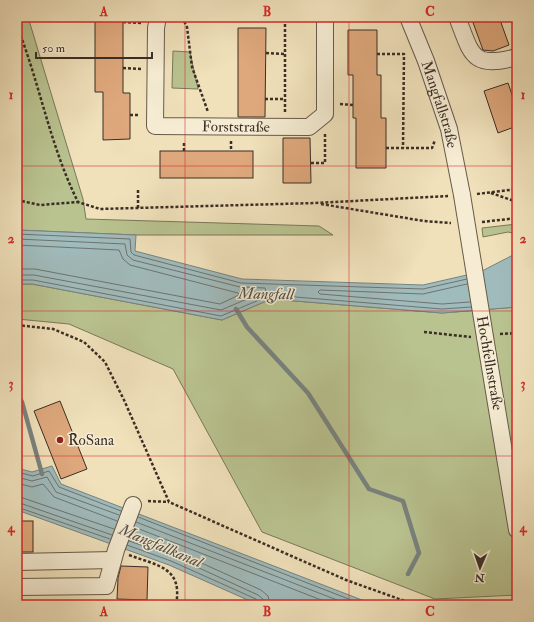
<svg xmlns="http://www.w3.org/2000/svg" width="534" height="622" font-family="'IM FELL Double Pica',serif">
<style>
.green{fill:#b9c390;stroke:#7a785a}
.water{fill:#a0bbbc;stroke:#788380}
.lines{fill:none;stroke-linecap:round;stroke-linejoin:round}
.shore{stroke:#6e7470;stroke-width:1}
.stream{stroke:#788380;stroke-width:4.5}
.building{fill:#dea87c;stroke:#3b2e25}
.minor-casing{stroke:#685b4a;stroke-width:18}
.path{stroke:#3b2e25;stroke-width:2.5;stroke-dasharray:3 2;stroke-linecap:butt}
.minor{stroke:#f5ecd3;stroke-width:16}
.minor-bridge-casing{stroke:#685b4a;stroke-width:18;stroke-linecap:butt}
.minor-bridge{stroke:#f5ecd3;stroke-width:16}
.grid{fill:none;stroke:#d62828;stroke-width:1;stroke-opacity:0.55}
.poi-dot{fill:#8f2418;stroke:#f5ecd3;stroke-width:1.5}
.labels{text-anchor:middle;stroke-width:3;stroke-linejoin:round;paint-order:stroke}
.street-label{font-size:15px;fill:#3b2e25;stroke:#f5ecd3}
.poi-label{font-size:15px;fill:#3b2e25;stroke:#f5ecd3;text-anchor:start}
.water-label{font-size:16px;font-style:italic;fill:#54514b;stroke:#f5ecd3}
.neatline{fill:none;stroke:#d62828;stroke-width:1.5}
.grid-label{font-size:13px;text-anchor:middle;font-weight:bold;fill:#d62828}
</style>
<rect width="100%" height="100%" fill="#f0e1bb"/>
<filter id="stains"><feTurbulence type="fractalNoise" baseFrequency=".005" numOctaves="4"/><feColorMatrix values="0 0 0 0 .2 0 0 0 0 .09 0 0 0 0 .02 0 0 0 .5 -.17"/></filter>
<radialGradient id="worn" r=".72"><stop offset=".6" stop-color="#630" stop-opacity="0"/><stop offset="1" stop-color="#630" stop-opacity=".3"/></radialGradient>
<g class="green">
<path d="M17,17H28L83,199L86,219L319,226L333,235H136L17,230Z"/>
<path d="M173,51L190,52L198,89L172,88Z"/>
<path d="M517,224V234L508,232L483,237L482,228Z"/>
<path d="M17,284H32L222,320L271,299L442,313L517,307V595L435,599L262,532L173,369L69,324L17,319Z"/>
</g>
<g class="water">
<path d="M17,230L136,235L135,251L242,279L423,285L480,272L517,253V307L442,313L271,299L222,320L32,284H17Z"/>
<path d="M52,466L61,484L375,605H259L169,565L17,510V468L32,472Z"/>
</g>
<g class="lines">
<g class="shore">
<path d="M17,234L130,239L131,252L134,255L241,283L423,289L467,279"/>
<path d="M17,239L125,244L127,255L133,260L240,287L265,288L266,291L221,310L34,275H17"/>
<path d="M17,245L119,250L123,259L130,265L238,293L239,295L220,304L35,269H17"/>
<path d="M17,280H33L221,316L271,295L442,309L471,307"/>
<path d="M467,284L423,294L320,290L318,292L320,294L442,304L470,302"/>
<path d="M17,472L33,476L49,471L59,487L121,511"/>
<path d="M17,477L32,481L47,477L56,492L119,515"/>
<path d="M17,483L32,487L43,484L54,497L117,521"/>
<path d="M17,496L114,529"/>
<path d="M17,502L112,535"/>
<path d="M17,507L110,539"/>
<path d="M138,517L364,605"/>
<path d="M136,522L350,605"/>
<path d="M134,527L334,605"/>
<path d="M131,535L175,551L261,590L268,596L270,605"/>
<path d="M129,541L173,556L258,595L263,599L264,605"/>
<path d="M127,545L171,561L256,599L259,605"/>
</g>
<g class="stream">
<path d="M236,309L247,327L308,393L369,489L403,501L419,553L408,574"/>
<path d="M17,393L22,402L42,474"/>
</g>
</g>
<g class="building">
<path d="M95,17H123V93H130V139L103,140V92H95Z"/>
<path d="M471,17H499L509,45L493,51L483,50Z"/>
<path d="M238,28H266L265,117H238Z"/>
<path d="M348,30H377V75H381V118H386V168H356V118H353V75H348Z"/>
<path d="M508,83L517,109V126L498,133L484,91Z"/>
<path d="M283,138H310L311,183H283Z"/>
<rect x="160" y="151" width="93" height="27"/>
<path d="M60,401L87,469L61,479L34,411Z"/>
<rect x="17" y="521" width="16" height="31"/>
<path d="M121,566L148,567L147,600L117,599L118,578Z"/>
</g>
<g class="lines">
<g class="minor-casing">
<g id="minor">
<path id="s1" d="M158,17L156,28L155,126L309,127L325,114V17"/>
<path id="s2" d="M408,17L426,61L449,129L462,195"/>
<path d="M457,17C472,55 471,69 517,57"/>
<path d="M485,337L517,530"/>
<path d="M17,562L113,560"/>
<path d="M17,587L106,586L116,550L133,505"/>
</g>
</g>
<g class="path">
<path d="M182,17L187,27L192,67L208,112"/>
<path d="M123,22L142,23"/>
<path d="M17,26C40,84 50,146 78,202L100,209L315,203L448,196"/>
<path d="M266,53L285,54"/>
<path d="M377,54H404L403,148"/>
<path d="M123,68L141,69"/>
<path d="M265,99H285"/>
<path d="M340,104L353,105"/>
<path d="M285,112V17"/>
<path d="M130,115H140"/>
<path d="M231,141V151"/>
<path d="M386,148H432L435,140"/>
<path d="M184,151V141"/>
<path d="M311,163H325V134"/>
<path d="M491,193L517,202"/>
<path d="M477,194L517,189"/>
<path d="M17,200L40,205L78,202"/>
<path d="M321,204L424,221L451,223"/>
<path d="M138,208V188"/>
<path d="M482,222L517,218"/>
<path d="M17,325L53,329L84,342L105,362L124,400L169,502L346,580L416,605"/>
<path d="M424,332L471,337"/>
<path d="M500,334L517,333"/>
<path d="M512,412L517,409"/>
<path d="M148,501L169,502"/>
<path d="M129,555C158,566 183,567 176,605"/>
</g>
<use href="#minor" class="minor"/>
<g class="minor-bridge-casing">
<path id="minor-bridge" d="M462,195L485,337"/>
</g>
<use href="#minor-bridge" class="minor-bridge"/>
</g>
<path class="grid" d="M185,17V605M349,17V605M17,166H517M17,311H517M17,456H517"/>
<circle class="poi-dot" cx="60" cy="440" r="4"/>
<g class="labels">
<g class="street-label">
<text dy="5" stroke="none"><textPath href="#s2" startOffset="93">Mangfallstraße</textPath></text>
<text dy="5" stroke="none"><textPath href="#s1" startOffset="190">Forststraße</textPath></text>
<text transform="translate(490 363) rotate(80)" y="5">Hochfellnstraße</text>
</g>
<g class="poi-label">
<text x="68" y="445">RoSana</text>
</g>
<g class="water-label">
<text transform="translate(266 293) rotate(1)" y="6">Mangfall</text>
<text transform="translate(161 545) rotate(23)" y="6">Mangfallkanal</text>
</g>
</g>
<rect width="534" height="622" fill="none" stroke="#f0e1bb" stroke-width="44"/>
<g transform="translate(480 568) rotate(182)" stroke="#f5ecd3" stroke-width="3" paint-order="stroke">
<path d="M0-3L7 15L0 10L-7 15Z" fill="#3b2e25"/>
<text y="-6" font-size="11" font-weight="bold" text-anchor="middle" fill="#3b2e25">N</text>
</g>
<path d="M36 52v6h116v-6" fill="none" stroke="#3b2e25" stroke-width="2"/>
<text x="42" y="52" font-size="12" fill="#3b2e25" stroke="#f5ecd3" stroke-width="3" paint-order="stroke">50 m</text>
<rect x="22" y="22" width="490" height="578" class="neatline"/>
<g class="grid-label">
<text x="104" y="16">A</text>
<text x="267" y="16">B</text>
<text x="430" y="16">C</text>
<text x="11" y="99">1</text>
<text x="523" y="99">1</text>
<text x="11" y="243">2</text>
<text x="523" y="243">2</text>
<text x="11" y="388">3</text>
<text x="523" y="388">3</text>
<text x="11" y="532">4</text>
<text x="523" y="532">4</text>
<text x="104" y="616">A</text>
<text x="267" y="616">B</text>
<text x="430" y="616">C</text>
</g>
<rect width="100%" height="100%" filter="url(#stains)"/>
<rect width="100%" height="100%" fill="url(#worn)"/>
</svg>
